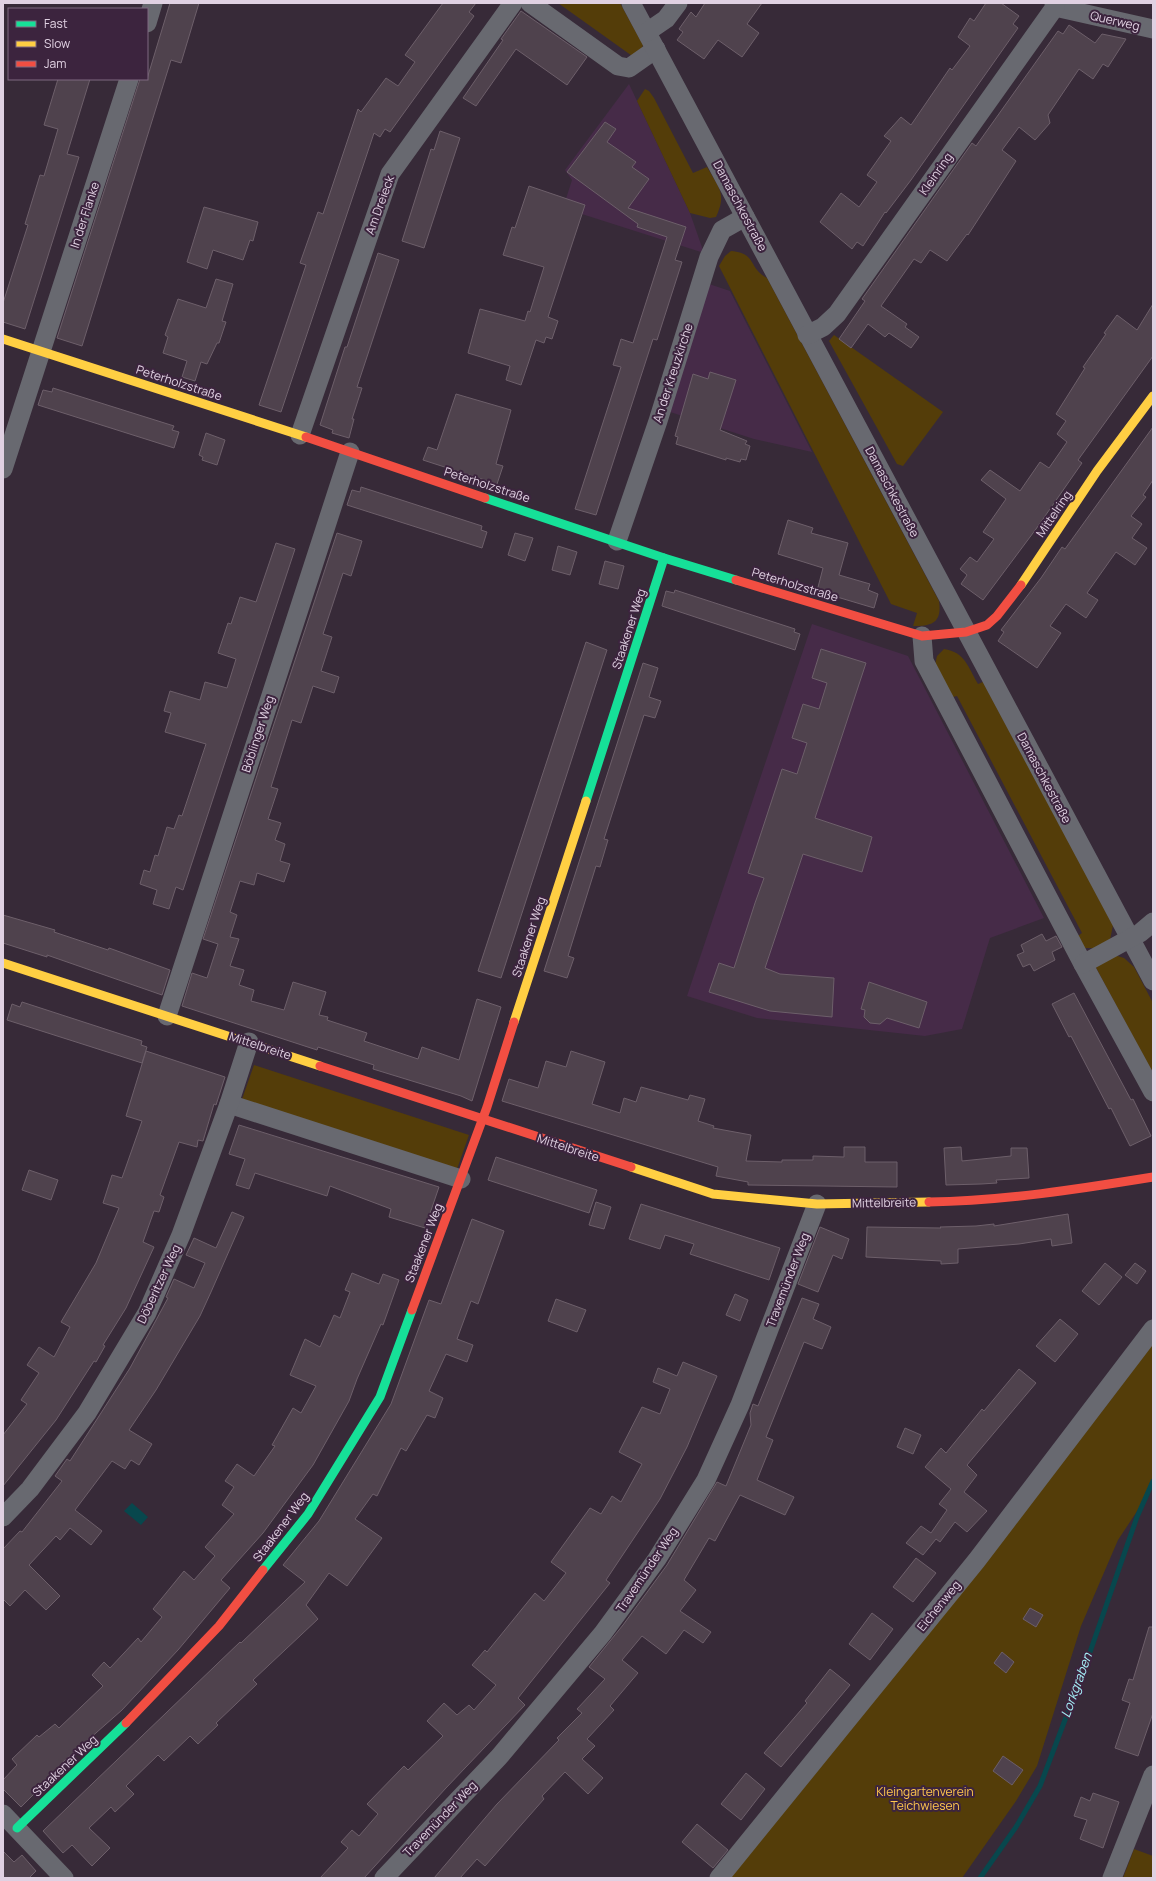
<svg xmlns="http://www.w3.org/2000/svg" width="1156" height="1881" font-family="Manrope,sans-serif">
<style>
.built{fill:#462b48}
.green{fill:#543d09}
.water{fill:#08474d}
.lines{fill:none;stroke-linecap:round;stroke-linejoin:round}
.stream{stroke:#08474d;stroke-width:5}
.building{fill:#4f424d;stroke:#6d5f6a}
.street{stroke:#686970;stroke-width:19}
.fast{stroke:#16e098;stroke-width:9}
.slow{stroke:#ffcf43;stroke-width:9}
.jam{stroke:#f24e42;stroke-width:9}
.labels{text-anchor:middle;stroke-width:4;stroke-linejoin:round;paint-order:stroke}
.street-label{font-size:12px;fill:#e0d1e2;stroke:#3c243e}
.park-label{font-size:12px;fill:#ffc74d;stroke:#3c243e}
.water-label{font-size:13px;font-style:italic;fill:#a4eff7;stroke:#3c243e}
</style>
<rect width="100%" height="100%" fill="#372a38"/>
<g class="built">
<path d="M629,84L690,213L704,253L563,208L572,180L565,170Z"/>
<path d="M709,284L730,291L812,452L754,439L667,411Z"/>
<path d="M812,624L908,656L1044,918L990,938L962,1029L925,1036L757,1018L687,996Z"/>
</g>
<g class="green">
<path d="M558,3H620L643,45L640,53L635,58Z"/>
<path d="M645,89L649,91L654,98L693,173L707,167C719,188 727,194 716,217L710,218L690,213L637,101Z"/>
<path d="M731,251C757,253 748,268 767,278L939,601C942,622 933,626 913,626L917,613L891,604L719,266L725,256Z"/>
<path d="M834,335L943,412L903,466L897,464L829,341Z"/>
<path d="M944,649C965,652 968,667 978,684L983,682L1113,925L1110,940L1098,948H1084L1075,938L1082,933L957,696L953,697L935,665L937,656Z"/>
<path d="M1114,955L1124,958L1134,967L1153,1003V1074L1094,964Z"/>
<path d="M254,1065L469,1135L456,1172L241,1102Z"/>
<path d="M1153,1343V1487L1118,1540L1081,1626L1037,1766L1016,1801L962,1878H728L799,1794L1106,1406Z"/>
<path d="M1134,1849L1153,1856V1878H1123Z"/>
</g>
<path class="water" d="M132,1503L148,1517L141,1525L124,1511Z"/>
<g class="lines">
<path class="stream" d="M980,1878L1016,1827L1040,1786L1082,1675L1137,1517L1153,1481"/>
</g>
<g class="building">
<path d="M170,3H199L181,63L171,60L82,346L57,338L140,79H147Z"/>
<path d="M443,3H476L469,12L474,16L390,132L385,129L380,137L374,133L281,412L259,405L306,265L300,263L318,212L323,214L358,109L361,112L386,78L398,86L415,62L405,55Z"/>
<path d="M705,3H762L747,24L759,33L742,57L718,40L704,59L677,40L683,32L679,29L691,12L696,17Z"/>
<path d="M986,3H1001L1019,16L1013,24L1018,28L911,180L886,213L885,212L863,246L857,242L852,249L820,222L841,193L859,207L877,182L867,175L891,141L884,136L901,117L911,125L950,68L952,70L970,46L958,37L970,18L974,21Z"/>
<path d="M521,11L587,57L567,85L516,49L476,106L463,98L503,40L501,39Z"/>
<path d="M1069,25L1095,43L1102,34L1126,39L1108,67L1103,64L1093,79L1079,69L1048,115L1050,123L1035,140L1019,127L1002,150L1016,161L968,235L967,234L947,261L930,250L921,263L914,259L881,306L907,324L905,327L919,337L911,348L889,333L885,337L868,324L851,348L839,339L865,301L862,299L972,143L976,146L1058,31L1063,34Z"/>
<path d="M58,79H90L67,154L79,157L25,329L3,322V303L28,225L25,224L40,175L44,176L58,129L44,125Z"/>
<path d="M605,122L616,129L607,142L636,162L632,167L649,179L628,208L686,227L675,260L682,262L657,340L653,339L596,515L575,509L621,367L613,365L621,339L633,343L667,237L637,227L638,224L567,172Z"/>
<path d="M440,131L460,138L424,248L402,241L431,149L434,150Z"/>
<path d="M529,186L585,205L548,317L558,321L552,339L546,337L544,343L536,340L521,385L506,380L510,366L468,353L480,309L525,321L528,311L530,312L544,267L503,255L512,227L515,228Z"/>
<path d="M204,207L258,222L253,241L250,240L243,260L213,250L207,269L187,262Z"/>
<path d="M378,253L399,260L357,387L362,388L352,419H354L349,438L332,433L333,430L320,425L345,347H347Z"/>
<path d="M216,279L233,284L222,321L226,322L219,343H217L207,364L201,362L195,381L182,377L187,361L163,353L168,337L165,335L178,299L206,308Z"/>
<path d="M1153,304V356L1078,460L1082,463L1036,529L983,600L961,584L967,575L960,569L970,557L977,562L994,539L983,532L1006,499L981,480L990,470L1020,491L1040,462L1049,468L1067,442L1057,434L1066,421L1056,414L1085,368L1083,367L1106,334L1104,333L1117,315L1137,330Z"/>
<path d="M710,372L736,380L720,430L747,441L745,444L750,446L746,460L741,459L740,462L726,458V460L676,444L678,437L675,436L693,374L708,379Z"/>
<path d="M53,388L174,426L172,430L179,432L174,448L38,405L43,390L52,392Z"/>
<path d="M456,394L511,410L496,464L503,466L497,484L423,460L428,447L437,450Z"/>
<path d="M1153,427V480L1143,495L1146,497L1131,516L1142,524L1132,538L1147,548L1135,565L1116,552L1087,593L1098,600L1086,618L1066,604L1050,626L1061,633L1037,668L998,641L1004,632L1001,630L1041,578L1062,547L1065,549Z"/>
<path d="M206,433L225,440L217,465L202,460L203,457L199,455Z"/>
<path d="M361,487L482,526L481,530L487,532L482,548L347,505L352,490L360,492Z"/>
<path d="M788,520L813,528L811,533L848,543L839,575L870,584L868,590L878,594L874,608L817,591L823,568L778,554Z"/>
<path d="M337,533L362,541L351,576L343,573L323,634L332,637L321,671L339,677L334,693L313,686L301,723L292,720L271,787L278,789L268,819L281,823L275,840L285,844L280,861L290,864L284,882L257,873L254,885L240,881L230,912L237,915L230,937L239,939L230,966L244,970L239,985L254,990L251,1001L284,1010L293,982L326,992L319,1015L328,1017L327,1020L367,1033L364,1041L418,1059L422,1047L459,1060L477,999L501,1007L472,1101L461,1096L373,1069L374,1065L318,1047L317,1050L182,1006L192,973L207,978L218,944L203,939Z"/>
<path d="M515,533L533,538L525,561L508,555Z"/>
<path d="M276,543L295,549L183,890L176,887L169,909L153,904L157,890L140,884L144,870L150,872L155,855L158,856L167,827L174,829L179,815L182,816L206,744L165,732L171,713L164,711L170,691L200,700L205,682L227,688L236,659L218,653L228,623L231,624L240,597L256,602Z"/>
<path d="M558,546L577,552L570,575L552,570Z"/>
<path d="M605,561L624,566L618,589L599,584Z"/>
<path d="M675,590L795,629L794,632L800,634L795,650L662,606L666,591L674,593Z"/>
<path d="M586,642L607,650L501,978L478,971Z"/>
<path d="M821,649L866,663L815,818L872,837L862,872L803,854L765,968L780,974L834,978L832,1017L770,1011L709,992L719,963L734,968L755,903L764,878L748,873L782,769L797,774L807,743L792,738L803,704L819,709L827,683L812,678Z"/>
<path d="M643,663L658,668L649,697L661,701L655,718L644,715L604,839L608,840L600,867L596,866L568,956L574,958L567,978L544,971Z"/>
<path d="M3,915L55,930L54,932L108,950L109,948L170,970L162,995L47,955V957L3,943Z"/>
<path d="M1042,934L1046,941L1056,936L1062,947L1052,952L1055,960L1034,971L1030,964L1023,967L1017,955L1024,952L1021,945Z"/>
<path d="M869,982L927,1002L919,1028L887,1018L880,1024L870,1023L864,1017L865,1010L861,1009Z"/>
<path d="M1074,993L1131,1100L1133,1099L1151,1136L1130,1146L1111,1108L1109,1109L1071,1036L1069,1037L1052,1004Z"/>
<path d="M22,1002L142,1041L141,1045L147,1047L142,1063L7,1020L12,1004L20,1007Z"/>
<path d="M146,1051L225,1077L216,1105L214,1104L203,1141L198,1140L197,1147L179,1142L160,1195L164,1197L159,1212L154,1211L143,1242L154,1247L126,1308L103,1345L105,1346L96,1362L94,1361L56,1420L3,1486V1435L27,1404L21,1400L39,1373L27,1365L39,1347L54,1357L70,1327L61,1322L96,1263L119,1208L103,1203L112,1175L122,1178L142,1121L126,1116Z"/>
<path d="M571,1051L605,1062L592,1104L620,1113L624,1098L636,1102L641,1087L688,1100L690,1095L705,1099L698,1121L714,1126L713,1128L751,1135L746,1161L782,1162V1160H813V1156L844,1157V1147H865V1162H897V1187L748,1185V1182L716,1176L718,1167L502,1101L509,1079L538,1088L546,1061L566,1067Z"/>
<path d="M239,1125L439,1187L425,1228L389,1217L391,1209L330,1186L327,1196L255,1173L249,1189L236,1185L245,1159L229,1154Z"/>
<path d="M961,1147L962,1161L1011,1156V1148H1027L1029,1178L996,1180L997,1183L981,1184L946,1185L944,1148Z"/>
<path d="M496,1157L597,1190L589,1213L488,1180Z"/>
<path d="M29,1170L58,1180L51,1200L22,1190Z"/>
<path d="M596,1202L611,1207L604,1229L589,1225Z"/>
<path d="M641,1204L780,1248L769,1280L690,1254L694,1244L665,1235L660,1249L629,1239Z"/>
<path d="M232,1212L244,1217L211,1292L200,1316L156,1390L129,1430L152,1444L139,1465L131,1460L125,1469L112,1461L75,1510L102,1531L91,1545L70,1528L60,1540L56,1536L29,1565L60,1596L46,1610L25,1590L10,1606L3,1599V1549L20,1531L22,1532L62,1481L55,1476L67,1459L70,1461L130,1368L168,1298L166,1297L174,1279L194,1288L205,1263L186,1255L194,1238L216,1248Z"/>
<path d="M1068,1214L1072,1243L1052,1246L1051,1239L1019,1244L958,1249V1263L941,1264V1261L866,1257L867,1227L941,1228L940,1227L976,1226L994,1224V1226Z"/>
<path d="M472,1219L504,1231L478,1304L471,1301L457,1339L473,1345L467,1362L446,1354L429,1391L443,1398L435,1418L427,1415L406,1451L401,1448L377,1496L373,1494L355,1519L382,1538L347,1586L329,1573L306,1605L318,1619L253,1680L257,1684L216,1723L218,1725L198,1744L190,1736L164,1761L158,1755L126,1786L134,1794L115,1812L111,1807L89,1828L110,1848L92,1866L72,1845L63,1853L43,1831L240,1642L241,1643L305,1582L283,1565L319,1521L391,1404L429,1300L441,1304Z"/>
<path d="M820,1227L849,1239L842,1259L833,1255L818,1292L798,1284Z"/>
<path d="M1105,1263L1122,1277L1099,1305L1082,1291Z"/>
<path d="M1135,1263L1146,1271L1137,1284L1125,1275Z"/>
<path d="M352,1273L379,1284L383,1274L399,1280L383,1325L381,1324L357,1379L349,1401L313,1465L263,1533L221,1580L230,1588L178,1650L122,1710L63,1762L64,1764L21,1807L3,1789V1780L17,1765L12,1759L37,1735L39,1737L55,1724L59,1728L103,1686L92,1675L104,1662L110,1668L138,1638L141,1642L162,1617L153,1609L184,1571L194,1580L215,1556L205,1547L234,1514L222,1505L234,1487L225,1481L237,1464L254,1476L275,1446L272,1445L293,1408L301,1413L316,1386L290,1375L305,1339L320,1347L334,1315L340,1318L350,1292L345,1290Z"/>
<path d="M735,1294L748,1300L740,1321L726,1315Z"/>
<path d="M802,1298L819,1304L813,1319L831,1327L822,1349L804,1342L766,1437L773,1440L757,1480L794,1497L785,1515L740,1495L715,1541L709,1538L684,1580L696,1590L680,1611L711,1632L703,1643L684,1630L666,1654L642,1636L622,1660L638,1673L610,1706L614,1710L587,1739L595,1746L582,1759L603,1778L588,1794L565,1772L542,1796L544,1799L485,1866L477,1859L460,1878H434L497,1804L559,1740L557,1738L582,1713L577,1709L605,1679L589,1667L623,1625L667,1565L717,1482L726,1486L751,1425L750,1413L753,1404L758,1406Z"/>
<path d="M556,1299L586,1310L577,1332L548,1321Z"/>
<path d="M1060,1319L1078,1334L1055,1362L1036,1346Z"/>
<path d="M683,1362L717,1376L687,1447L660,1499L606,1580L610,1583L518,1698L525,1705L446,1788L364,1878H320L348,1848L341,1842L352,1830L359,1836L378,1814L367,1804L404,1766L408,1770L443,1736L427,1721L444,1703L457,1715L469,1705L474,1710L496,1685L472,1665L485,1650L487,1652L535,1593L544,1601L566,1573L551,1562L590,1508L601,1514L612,1496L621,1502L642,1464L619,1452L642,1407L660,1414L670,1389L653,1382L658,1368L677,1376Z"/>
<path d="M1019,1369L1036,1383L967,1465L977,1475L964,1492L987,1511L967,1532L955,1522L940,1542L936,1539L923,1555L906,1543L921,1526L931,1533L947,1510L939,1504L951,1489L925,1467L941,1448L946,1453L982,1409L984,1411Z"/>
<path d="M905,1428L921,1435L913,1454L897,1447Z"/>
<path d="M916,1558L936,1573L913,1602L893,1587Z"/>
<path d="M1030,1608L1043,1615L1036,1627L1023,1619Z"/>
<path d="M872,1613L893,1629L870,1660L849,1644Z"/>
<path d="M1149,1627H1153V1713L1138,1756L1115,1748L1130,1703L1122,1700L1129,1679L1133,1680Z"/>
<path d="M1002,1652L1014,1662L1006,1673L994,1663Z"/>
<path d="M830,1669L850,1685L781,1767L764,1753L807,1703L805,1701Z"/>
<path d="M1003,1756L1023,1770L1012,1785L993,1771Z"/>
<path d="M746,1773L765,1789L741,1820L721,1804Z"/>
<path d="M1093,1793L1119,1802L1103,1848L1080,1839L1087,1820L1074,1816L1081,1797L1090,1801Z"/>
<path d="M697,1824L728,1850L713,1868L682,1842Z"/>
<path d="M3,1851L14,1862L22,1855L36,1871L29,1878H3Z"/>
</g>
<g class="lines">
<g class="street">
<path d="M530,3L618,66L629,68L656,49"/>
<path d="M631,3L1153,981"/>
<path d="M1055,7L1153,29"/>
<path d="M147,23L153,3"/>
<path d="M647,32L666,19L678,3"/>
<path d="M807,335L823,327L837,314L1055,7L1054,3"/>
<path d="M300,435L390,174L513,3"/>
<path d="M3,469L129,79"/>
<path d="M617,541L658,421L709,257L722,230L745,217"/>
<path d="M922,636L924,661L1083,964L1153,1092"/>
<path d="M1083,964L1140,933L1153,922"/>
<path d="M167,1016L350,452"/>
<path d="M229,1104L461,1179"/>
<path d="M3,1517L30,1489L87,1413L147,1313L181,1235L229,1104L249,1042"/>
<path d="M3,1814L64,1878"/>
<path d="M384,1878L499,1757L603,1633L657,1559L706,1480L740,1405L817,1204"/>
<path d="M719,1878L977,1560L1153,1329"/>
<path d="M1112,1878L1153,1775"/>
</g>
<g class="fast">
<path d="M485,498L664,558L736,580"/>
<path d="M586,801L664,558"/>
<path d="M263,1570L308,1514L380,1397L412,1310"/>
<path d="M17,1828L126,1723"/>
</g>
<g class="slow">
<path d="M3,339L306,437"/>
<path d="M1021,585L1097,471L1153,396"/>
<path d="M3,963L320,1066"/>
<path d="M514,1022L586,801"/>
<path d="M631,1167L713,1194L817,1204L929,1202"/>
</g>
<g class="jam">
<path d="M306,437L485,498"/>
<path d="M736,580L922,636L966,632L987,625L997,616L1021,585"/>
<path d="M320,1066L631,1167"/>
<path d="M929,1202C1004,1201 1079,1189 1153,1177"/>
<path d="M412,1310L487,1107L514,1022"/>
<path d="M126,1723L219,1626L263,1570"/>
</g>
</g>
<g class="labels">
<g class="street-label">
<text transform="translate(1115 21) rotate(13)" y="4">Querweg</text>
<text transform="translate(936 174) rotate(-55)" y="4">Kleinring</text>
<text transform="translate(380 205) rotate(-70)" y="4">Am Dreieck</text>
<text transform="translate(740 206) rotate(62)" y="4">Damaschkestraße</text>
<text transform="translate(85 215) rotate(-72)" y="4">In der Flanke</text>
<text transform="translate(673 373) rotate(-72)" y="4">An der Kreuzkirche</text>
<text transform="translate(179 383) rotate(18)" y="4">Peterholzstraße</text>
<text transform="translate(487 485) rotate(18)" y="4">Peterholzstraße</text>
<text transform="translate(892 492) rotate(62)" y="4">Damaschkestraße</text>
<text transform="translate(1054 514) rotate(-56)" y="4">Mittelring</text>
<text transform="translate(795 585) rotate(17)" y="4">Peterholzstraße</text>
<text transform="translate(629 629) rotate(-72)" y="4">Staakener Weg</text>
<text transform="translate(258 734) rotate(-72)" y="4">Böblinger Weg</text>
<text transform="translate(1044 778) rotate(62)" y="4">Damaschkestraße</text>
<text transform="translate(529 937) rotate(-72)" y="4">Staakener Weg</text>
<text transform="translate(260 1046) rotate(18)" y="4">Mittelbreite</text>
<text transform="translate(568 1148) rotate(18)" y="4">Mittelbreite</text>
<text transform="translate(884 1203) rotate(-1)" y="4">Mittelbreite</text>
<text transform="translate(424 1243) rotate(-69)" y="4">Staakener Weg</text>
<text transform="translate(788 1280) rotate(-69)" y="4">Travemünder Weg</text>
<text transform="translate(159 1284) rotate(-65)" y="4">Döberitzer Weg</text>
<text transform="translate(281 1527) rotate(-53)" y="4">Staakener Weg</text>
<text transform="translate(647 1570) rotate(-56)" y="4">Travemünder Weg</text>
<text transform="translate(939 1606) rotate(-51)" y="4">Eichenweg</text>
<text transform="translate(65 1766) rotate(-43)" y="4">Staakener Weg</text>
<text transform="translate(440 1819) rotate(-46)" y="4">Travemünder Weg</text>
</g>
<g class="park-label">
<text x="925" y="1796">Kleingartenverein<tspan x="925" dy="14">Teichwiesen</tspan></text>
</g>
<g class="water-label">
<text transform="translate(1076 1685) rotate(-70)" y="5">Lorkgraben</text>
</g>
</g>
<rect width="1156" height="1881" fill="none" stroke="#e0d1e2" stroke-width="8"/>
<rect x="8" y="8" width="140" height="72" fill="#3c243e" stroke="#7e6980"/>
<rect x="16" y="21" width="20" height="6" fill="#16e098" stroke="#7e6980"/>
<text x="44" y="28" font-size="12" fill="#e0d1e2">Fast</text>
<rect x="16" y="41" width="20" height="6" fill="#ffcf43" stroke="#7e6980"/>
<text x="44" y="48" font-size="12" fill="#e0d1e2">Slow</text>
<rect x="16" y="61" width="20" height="6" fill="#f24e42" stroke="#7e6980"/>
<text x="44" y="68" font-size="12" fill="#e0d1e2">Jam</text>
</svg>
